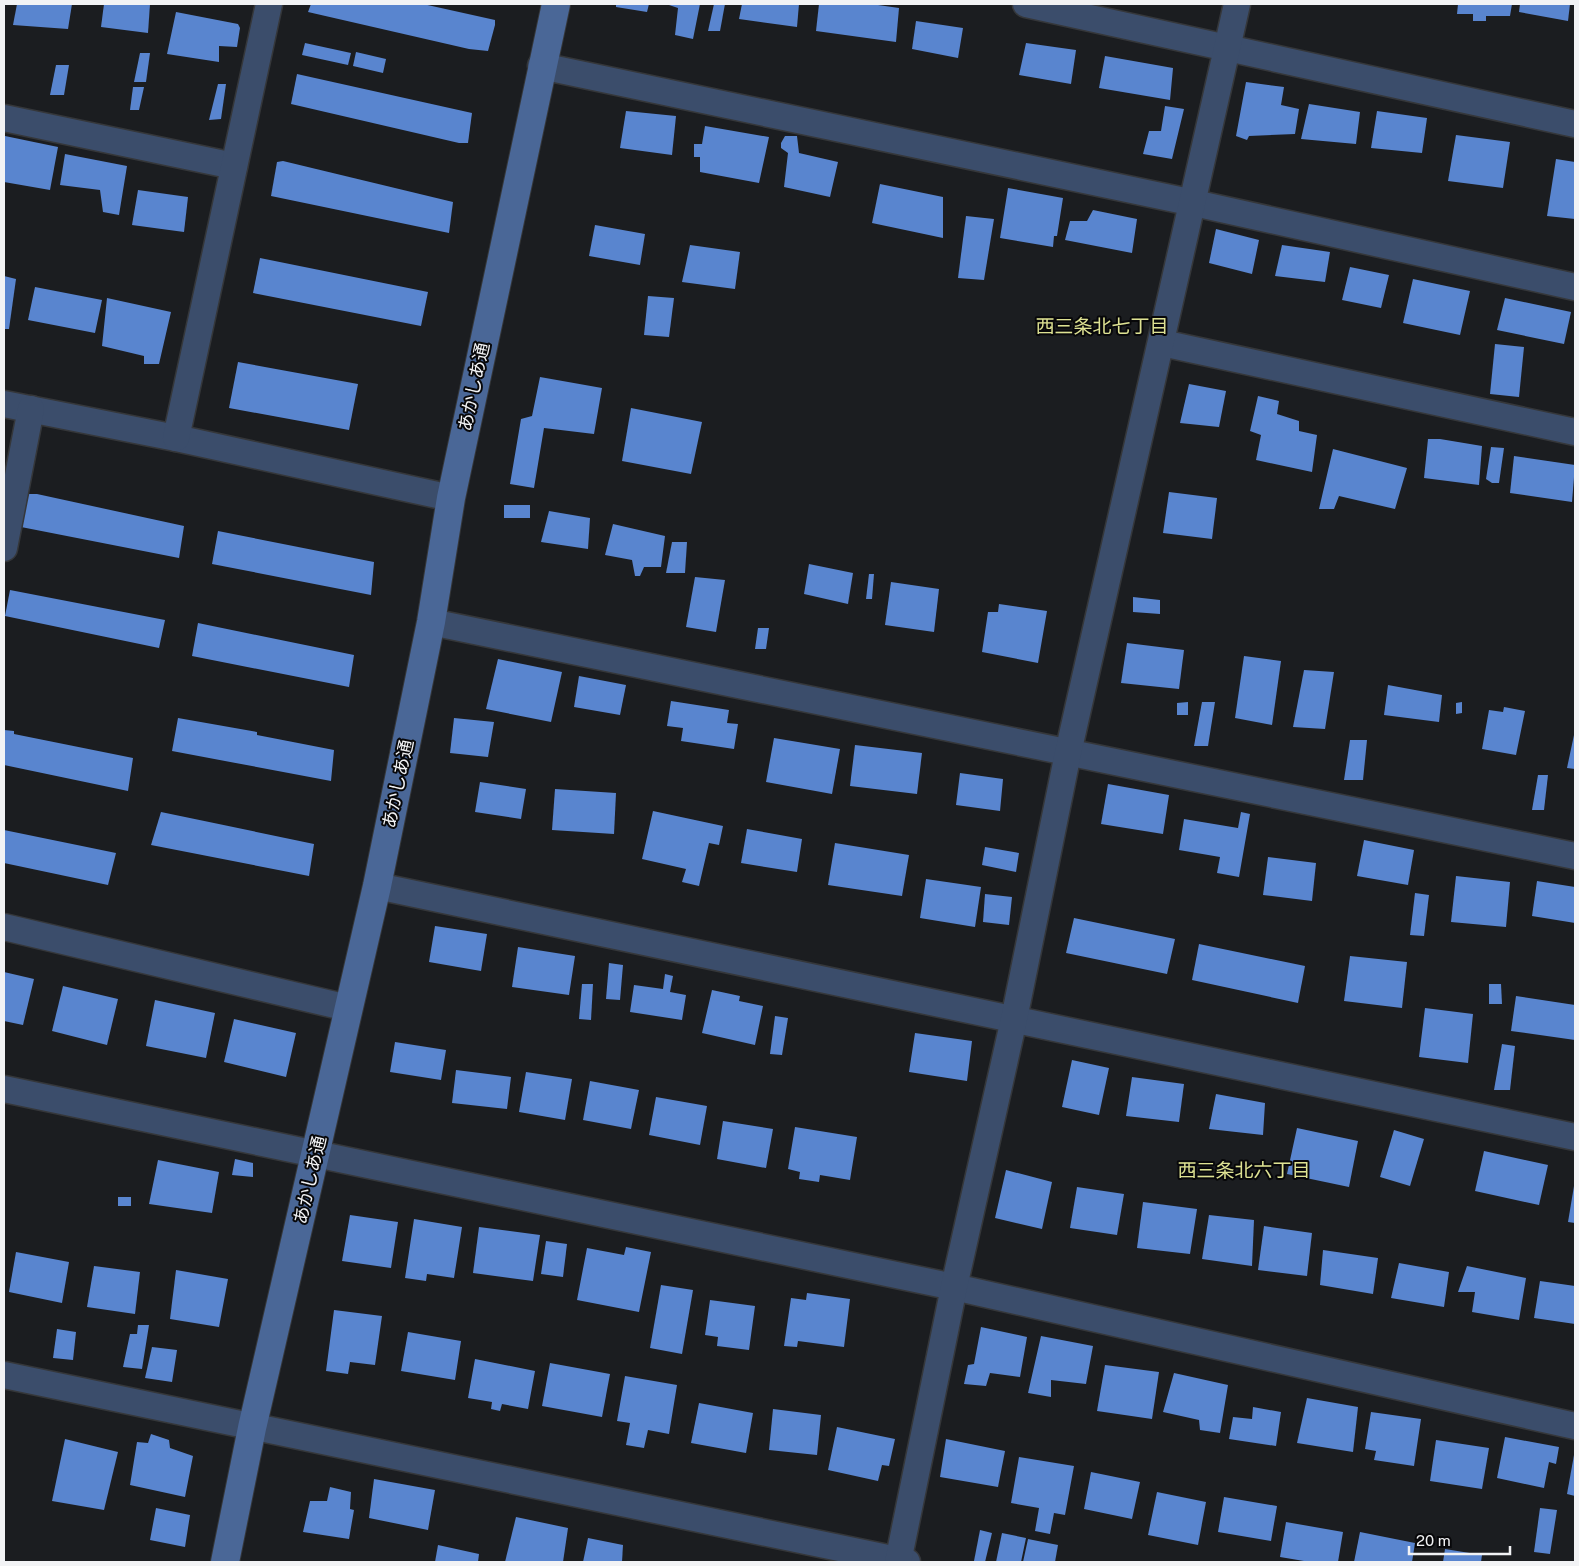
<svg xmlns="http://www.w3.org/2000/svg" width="1579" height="1566" font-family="'Public Sans','Noto Sans JP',sans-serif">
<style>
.building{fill:#5985cf}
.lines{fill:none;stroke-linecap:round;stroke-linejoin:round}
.street-casing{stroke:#35373a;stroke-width:29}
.secondary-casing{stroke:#35373a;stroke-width:30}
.street{stroke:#3b4d6b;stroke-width:26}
.secondary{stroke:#4a6797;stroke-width:28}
.labels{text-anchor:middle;stroke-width:4;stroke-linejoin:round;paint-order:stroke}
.street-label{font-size:18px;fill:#f2f3f5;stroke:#070709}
.neighbourhood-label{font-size:19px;fill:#dee293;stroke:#070709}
</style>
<rect width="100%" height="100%" fill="#1b1d20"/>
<g class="building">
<path d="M17,4H72L68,29L13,25Z"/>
<path d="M104,4H150L148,33L101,27Z"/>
<path d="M311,4H423L495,20V25L488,51L469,49L308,12Z"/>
<path d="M616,4H649L647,12L616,7Z"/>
<path d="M666,4H700L693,39L675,35L678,8Z"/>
<path d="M714,4H725L720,31H708Z"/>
<path d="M742,4H799L797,27L739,19Z"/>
<path d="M819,4H871L899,8L896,42L816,31Z"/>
<path d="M1458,4H1512L1510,16H1486V21H1473V14H1457Z"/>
<path d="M1520,4H1570L1568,21L1519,12Z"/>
<path d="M176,12L238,24L240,28L237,47L219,46V62L167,54Z"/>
<path d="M916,21L963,28L958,58L912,49Z"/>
<path d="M305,43L351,53L348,65L302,55Z"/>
<path d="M1026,43L1076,50L1071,84L1019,75Z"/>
<path d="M356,52L386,59L383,73L353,66Z"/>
<path d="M140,53H150L146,82H134Z"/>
<path d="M1105,56L1173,68L1170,100L1099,88Z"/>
<path d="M56,65H69L64,95H50Z"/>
<path d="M297,74L472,113L468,143H459L291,104Z"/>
<path d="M1246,82L1284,87L1281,105L1299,109L1295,134L1249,136L1247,140L1236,136Z"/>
<path d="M218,84H226L221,119L209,120Z"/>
<path d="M133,87H144L139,110H130Z"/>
<path d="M1309,104L1360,112L1356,144L1301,139Z"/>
<path d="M1165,106L1184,109L1172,159L1143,154L1149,131H1161Z"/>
<path d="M626,111L676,116L672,155L620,148Z"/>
<path d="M1377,111L1427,118L1422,153L1371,148Z"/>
<path d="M705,126L769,137L759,183L700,172V157H694V144H702Z"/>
<path d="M1456,135L1510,142L1503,188L1448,181Z"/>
<path d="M5,136L58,147L50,190L4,182Z"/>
<path d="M785,136H797L799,153L838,162L830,197L784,187L788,153L781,148V143Z"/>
<path d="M65,154L127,166L119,215L103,212L100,190L60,185Z"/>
<path d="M1556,159L1575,162V219L1547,216Z"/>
<path d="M283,161L453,202L449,233L271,196L277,162Z"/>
<path d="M880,184L943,197V238L872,223Z"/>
<path d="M1008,188L1063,198L1057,236H1054L1053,247L1000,238Z"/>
<path d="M138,190L188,197L184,232L132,225Z"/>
<path d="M1093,210L1137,219L1132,253L1065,240L1070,221H1087Z"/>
<path d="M966,216L994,219L984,280L958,278Z"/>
<path d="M595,225L645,234L640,265L589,256Z"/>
<path d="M1216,229L1259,240L1252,274L1209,263Z"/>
<path d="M690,245L740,252L735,289L682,282Z"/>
<path d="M1282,245L1330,252L1325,282L1275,276Z"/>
<path d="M260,258L428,292L421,326L253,293Z"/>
<path d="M1350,267L1389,275L1381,308L1342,300Z"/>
<path d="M4,276L16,279L9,329H4Z"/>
<path d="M1413,279L1470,291L1460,335L1403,323Z"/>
<path d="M35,287L102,300L95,333L28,320Z"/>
<path d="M648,296L674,298L669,337L644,335Z"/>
<path d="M107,298L171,312L159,364H144V356L102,346Z"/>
<path d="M1505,298L1571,312L1564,344L1497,330Z"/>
<path d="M1495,344L1524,347L1519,397L1490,394Z"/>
<path d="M238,362L358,384L349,430L229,408Z"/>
<path d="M540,377L602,388L594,434L544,428L534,488L510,484L521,419L532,416Z"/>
<path d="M1189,384L1226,391L1219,427L1180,423Z"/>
<path d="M1258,396L1279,401L1277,414L1299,421V431L1317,435L1312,472L1256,460L1261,435L1250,431Z"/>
<path d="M631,408L702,422L691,474L622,461Z"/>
<path d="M1428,439H1440L1482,446L1479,485L1424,478Z"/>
<path d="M1491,447L1504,448L1499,483H1492L1486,479Z"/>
<path d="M1333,449L1407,468L1395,509L1339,496L1334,509H1319Z"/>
<path d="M1514,456L1575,465L1572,502L1510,493Z"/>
<path d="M1169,492L1217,498L1212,539L1163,533Z"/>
<path d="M28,494H37L184,526L179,558L21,527Z"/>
<rect x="504" y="505" width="26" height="13"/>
<path d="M549,511L590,518L588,549L541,542Z"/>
<path d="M613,524L665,536L661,567H644L640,576H635L632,560L605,555Z"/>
<path d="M218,531L374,562L371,595L212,564Z"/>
<path d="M672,542H687L685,573H666Z"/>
<path d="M809,564L853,573L848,604L804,594Z"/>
<path d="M869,574H874L872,599H866Z"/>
<path d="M695,577L725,580L716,632L686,627Z"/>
<path d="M891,582L939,589L934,632L885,625Z"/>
<path d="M10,590L165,620L159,648L5,616Z"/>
<path d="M1133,597L1160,600V614L1133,612Z"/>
<path d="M999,604L1047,611L1038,663L982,652L988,612H998Z"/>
<path d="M198,623L354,655L349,687L192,656Z"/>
<path d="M758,628H769L766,649H755Z"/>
<path d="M1127,643L1184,650L1179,689L1121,683Z"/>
<path d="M1244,656L1281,661L1272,725L1235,718Z"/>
<path d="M498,659L562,672L551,722L486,709Z"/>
<path d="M1304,670L1334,672L1325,729L1293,727Z"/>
<path d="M579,676L626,685L620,715L574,707Z"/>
<path d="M1388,685L1442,695L1439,722L1384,715Z"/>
<path d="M671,701L729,710L727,723L738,724L734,749L681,741L683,728L667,726Z"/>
<path d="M1188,702V715H1177V703Z"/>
<path d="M1202,702H1215L1208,746H1194Z"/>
<path d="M1462,702V713L1456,714V703Z"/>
<path d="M1504,707L1525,711L1516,755L1482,749L1489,710L1503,712Z"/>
<path d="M178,718L257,732V735L334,750L331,781L172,751Z"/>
<path d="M454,718L494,722L488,757L450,753Z"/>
<path d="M4,730L14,731V734L133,758L128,791L4,765Z"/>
<path d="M1574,735H1575V769L1567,768Z"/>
<path d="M774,738L840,749L832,794L766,782Z"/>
<path d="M1350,740H1367L1363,780H1344Z"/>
<path d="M855,745L922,753L917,794L850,786Z"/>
<path d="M960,773L1003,779L1000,811L956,805Z"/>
<path d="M1538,775H1548L1544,810H1532Z"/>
<path d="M480,782L526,789L521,819L475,812Z"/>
<path d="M1108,784L1169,795L1163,834L1101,824Z"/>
<path d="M555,789L616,793L614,834L552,830Z"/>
<path d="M653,811L723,826L719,845L709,843L699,886L682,882L686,869L642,859Z"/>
<path d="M161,812L314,844L309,876L151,845Z"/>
<path d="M1241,812L1250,814L1239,877L1217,873L1220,857L1179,850L1184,819L1238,828Z"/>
<path d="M747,829L802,839L797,872L741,863Z"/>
<path d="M4,830L116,853L108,885L4,863Z"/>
<path d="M1364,840L1414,850L1408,885L1357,876Z"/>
<path d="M835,843L909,855L902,896L828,885Z"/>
<path d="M985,847L1019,853L1016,872L982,865Z"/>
<path d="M1268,857L1316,863L1312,901L1263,895Z"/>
<path d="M1456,876L1510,882L1506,927L1451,922Z"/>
<path d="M926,879L981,887L975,927L920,918Z"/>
<path d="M1537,881L1575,887V923L1532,916Z"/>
<path d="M1415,893L1429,895L1424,936L1410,935Z"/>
<path d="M985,894L1012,897L1009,925L983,922Z"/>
<path d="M1074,918L1175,939L1167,974L1066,953Z"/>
<path d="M435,926L487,934L481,971L429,962Z"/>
<path d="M1199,944L1305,966L1298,1003L1192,980Z"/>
<path d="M518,947L575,956L569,995L512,987Z"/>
<path d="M1350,956L1407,962L1402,1008L1344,1001Z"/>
<path d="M609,963L623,965L620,1000L606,999Z"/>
<path d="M4,972L34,979L23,1025L4,1021Z"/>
<path d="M665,974L673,976L670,992L686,995L682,1020L630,1012L634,985L663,989Z"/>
<path d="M582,984H593L591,1020L579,1019Z"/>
<path d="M1489,984H1501L1502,1004H1489Z"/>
<path d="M63,986L118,999L107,1045L52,1031Z"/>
<path d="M712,990L740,996L739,1001L763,1006L755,1045L702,1033Z"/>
<path d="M1516,996L1575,1005V1040L1511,1031Z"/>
<path d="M155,1000L215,1013L206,1058L146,1046Z"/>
<path d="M1425,1008L1473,1014L1468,1063L1419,1057Z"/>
<path d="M775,1016L788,1018L782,1055L770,1054Z"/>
<path d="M234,1019L296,1033L286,1077L224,1062Z"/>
<path d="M915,1033L972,1041L967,1081L909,1072Z"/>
<path d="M395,1042L446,1050L441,1080L390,1072Z"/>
<path d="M1502,1044L1515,1046L1510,1090H1494Z"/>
<path d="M1072,1060L1109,1068L1099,1115L1062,1107Z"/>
<path d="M456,1070L511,1077L507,1109L452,1103Z"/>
<path d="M526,1072L572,1079L565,1120L519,1112Z"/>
<path d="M1132,1077L1184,1084L1179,1122L1126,1116Z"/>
<path d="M590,1081L639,1090L631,1129L583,1120Z"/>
<path d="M1216,1094L1265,1103L1263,1135L1209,1129Z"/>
<path d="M656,1097L707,1106L700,1145L649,1135Z"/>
<path d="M723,1121L773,1129L766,1168L717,1159Z"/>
<path d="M795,1127L857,1137L850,1180L820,1175L819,1182L799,1179L800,1172L788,1169Z"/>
<path d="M1297,1128L1358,1141L1349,1187L1287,1174Z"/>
<path d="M1394,1130L1424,1139L1410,1186L1380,1177Z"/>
<path d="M1484,1151L1548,1165L1539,1205L1475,1191Z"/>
<path d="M235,1159L253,1163V1177L232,1175Z"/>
<path d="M158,1160L219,1172L212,1213L149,1204Z"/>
<path d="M1006,1170L1052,1182L1042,1229L995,1218Z"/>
<path d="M1574,1186H1575V1223L1568,1222Z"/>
<path d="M1077,1187L1124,1194L1117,1235L1070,1228Z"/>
<rect x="118" y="1197" width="13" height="9"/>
<path d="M1143,1202L1197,1209L1190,1254L1137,1248Z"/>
<path d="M350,1215L398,1222L391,1268L342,1261Z"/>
<path d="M1209,1215L1254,1220L1252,1266L1202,1259Z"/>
<path d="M414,1219L462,1227L454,1278L427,1274L426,1281L405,1278Z"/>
<path d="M1264,1226L1312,1233L1307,1276L1258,1270Z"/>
<path d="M479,1227L540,1235L533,1281L473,1273Z"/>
<path d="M546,1241L567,1244L563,1277L541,1274Z"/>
<path d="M626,1247L651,1252L639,1312L577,1300L587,1248L624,1255Z"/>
<path d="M1323,1250L1378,1258L1373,1294L1320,1285Z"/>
<path d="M16,1252L69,1262L62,1303L9,1292Z"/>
<path d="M1399,1263L1449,1272L1444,1307L1391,1298Z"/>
<path d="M94,1266L140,1272L135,1314L87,1307Z"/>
<path d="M1467,1266L1526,1278L1519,1320L1472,1312L1475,1292H1458Z"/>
<path d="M176,1270L228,1279L219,1327L170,1319Z"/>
<path d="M1540,1281L1575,1286V1324L1534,1318Z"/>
<path d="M661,1285L693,1290L682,1354L650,1348Z"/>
<path d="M807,1293L850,1299L844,1347L798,1341L797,1347L784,1346L791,1298L806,1300Z"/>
<path d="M710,1300L755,1306L749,1350L717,1346L718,1337L705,1335Z"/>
<path d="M334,1310L382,1316L375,1365L350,1362L348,1374L326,1371Z"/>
<path d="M138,1325H149L142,1369L123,1367L130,1334H137Z"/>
<path d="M981,1327L1027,1337L1020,1377L990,1373L986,1386L964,1384L968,1365L974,1364Z"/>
<path d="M57,1329L76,1332L73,1360L53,1358Z"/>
<path d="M408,1332L461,1341L455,1380L401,1371Z"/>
<path d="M1041,1336L1093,1346L1086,1384L1051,1380V1397L1028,1393Z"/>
<path d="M152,1347L177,1350L172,1382L145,1378Z"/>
<path d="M475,1359L535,1371L528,1409L502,1404L500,1411L491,1409L492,1402L468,1398Z"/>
<path d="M550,1363L610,1374L602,1417L542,1406Z"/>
<path d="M1105,1365L1159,1372L1152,1419L1097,1411Z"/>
<path d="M1174,1373L1228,1385L1220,1433L1200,1430L1199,1420L1163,1412Z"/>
<path d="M625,1376L677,1385L669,1434L648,1430L644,1448L626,1445L630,1423L617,1421Z"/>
<path d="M1307,1398L1358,1407L1353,1452L1297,1443Z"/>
<path d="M699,1403L753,1413L746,1453L691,1443Z"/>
<path d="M1253,1407L1281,1412L1276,1446L1229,1439L1233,1417L1252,1419Z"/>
<path d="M773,1409L821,1415L817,1455L769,1450Z"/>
<path d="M1371,1412L1421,1419L1414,1466L1374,1460L1376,1451L1365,1449Z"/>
<path d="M837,1427L895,1439L889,1466L882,1465L878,1481L828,1470Z"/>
<path d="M151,1434L169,1440L170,1448L193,1456L185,1497L130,1485L137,1442L148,1443Z"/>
<path d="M1505,1437L1559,1447L1556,1464L1549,1462L1544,1488L1497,1478Z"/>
<path d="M65,1439L118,1452L104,1510L52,1501Z"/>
<path d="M946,1439L1005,1451L998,1487L940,1477Z"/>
<path d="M1436,1440L1489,1448L1482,1489L1430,1481Z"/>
<path d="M1574,1455H1575V1496L1567,1494Z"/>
<path d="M1019,1457L1074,1466L1065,1515L1054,1513L1050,1534L1035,1531L1039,1508L1011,1503Z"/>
<path d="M1091,1472L1140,1482L1132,1519L1084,1509Z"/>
<path d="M374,1479L435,1490L428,1530L369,1518Z"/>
<path d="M330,1487L351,1492L350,1509L354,1510L349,1539L303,1532L310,1501H327Z"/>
<path d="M1157,1492L1206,1502L1198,1545L1148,1535Z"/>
<path d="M1224,1497L1277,1506L1271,1541L1218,1532Z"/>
<path d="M156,1508L190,1515L185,1547L150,1540Z"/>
<path d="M1540,1508L1557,1510L1550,1554L1534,1552Z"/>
<path d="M516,1517L568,1528L563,1562H505Z"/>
<path d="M1286,1522L1343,1532L1338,1562H1310L1280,1557Z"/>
<path d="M980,1530L992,1533L985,1562L974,1561Z"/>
<path d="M1360,1532L1415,1543L1412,1562H1354Z"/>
<path d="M1002,1533L1026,1538L1021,1562H996Z"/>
<path d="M588,1538L623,1545L622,1562H583Z"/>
<path d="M1028,1539L1058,1545L1055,1562H1023Z"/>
<path d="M438,1545L479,1554L478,1562H435Z"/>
<path d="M1445,1549L1482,1555L1481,1562H1443Z"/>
</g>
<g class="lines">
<g class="street-casing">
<g id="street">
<path d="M1026,4L1575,124"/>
<path d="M541,66L1194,203L1575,287"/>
<path d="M4,118L234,166"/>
<path d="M1162,343L1575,432"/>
<path d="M4,404L176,438L451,498"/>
<path d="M176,438L269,4"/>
<path d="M4,548L31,409"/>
<path d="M431,622L1575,856"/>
<path d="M377,886L1575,1137"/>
<path d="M4,927L348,1008"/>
<path d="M4,1089L954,1287L1575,1426"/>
<path d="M4,1375L907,1562"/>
<path d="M898,1562L954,1287L1014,1019L1068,753L1237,4"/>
</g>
</g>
<g class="secondary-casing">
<path id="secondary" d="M225,1562L252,1428L377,886L431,622L451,498L556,4"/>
</g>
<use href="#street" class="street"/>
<use href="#secondary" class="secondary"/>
</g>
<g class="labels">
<g class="street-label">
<text transform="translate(474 387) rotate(-78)" y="6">あかしあ通</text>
<text transform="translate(398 784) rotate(-78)" y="6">あかしあ通</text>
<text transform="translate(310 1180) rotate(-77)" y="6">あかしあ通</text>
</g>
<g class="neighbourhood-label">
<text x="1102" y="333">西三条北七丁目</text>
<text x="1244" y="1177">西三条北六丁目</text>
</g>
</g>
<rect width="1579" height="1566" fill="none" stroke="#f2f3f5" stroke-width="10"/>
<path d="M1409 1546v8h101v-8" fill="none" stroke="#f2f3f5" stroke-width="2.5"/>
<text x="1416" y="1546" font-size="15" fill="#f2f3f5" stroke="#070709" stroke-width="4" paint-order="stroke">20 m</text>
</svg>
